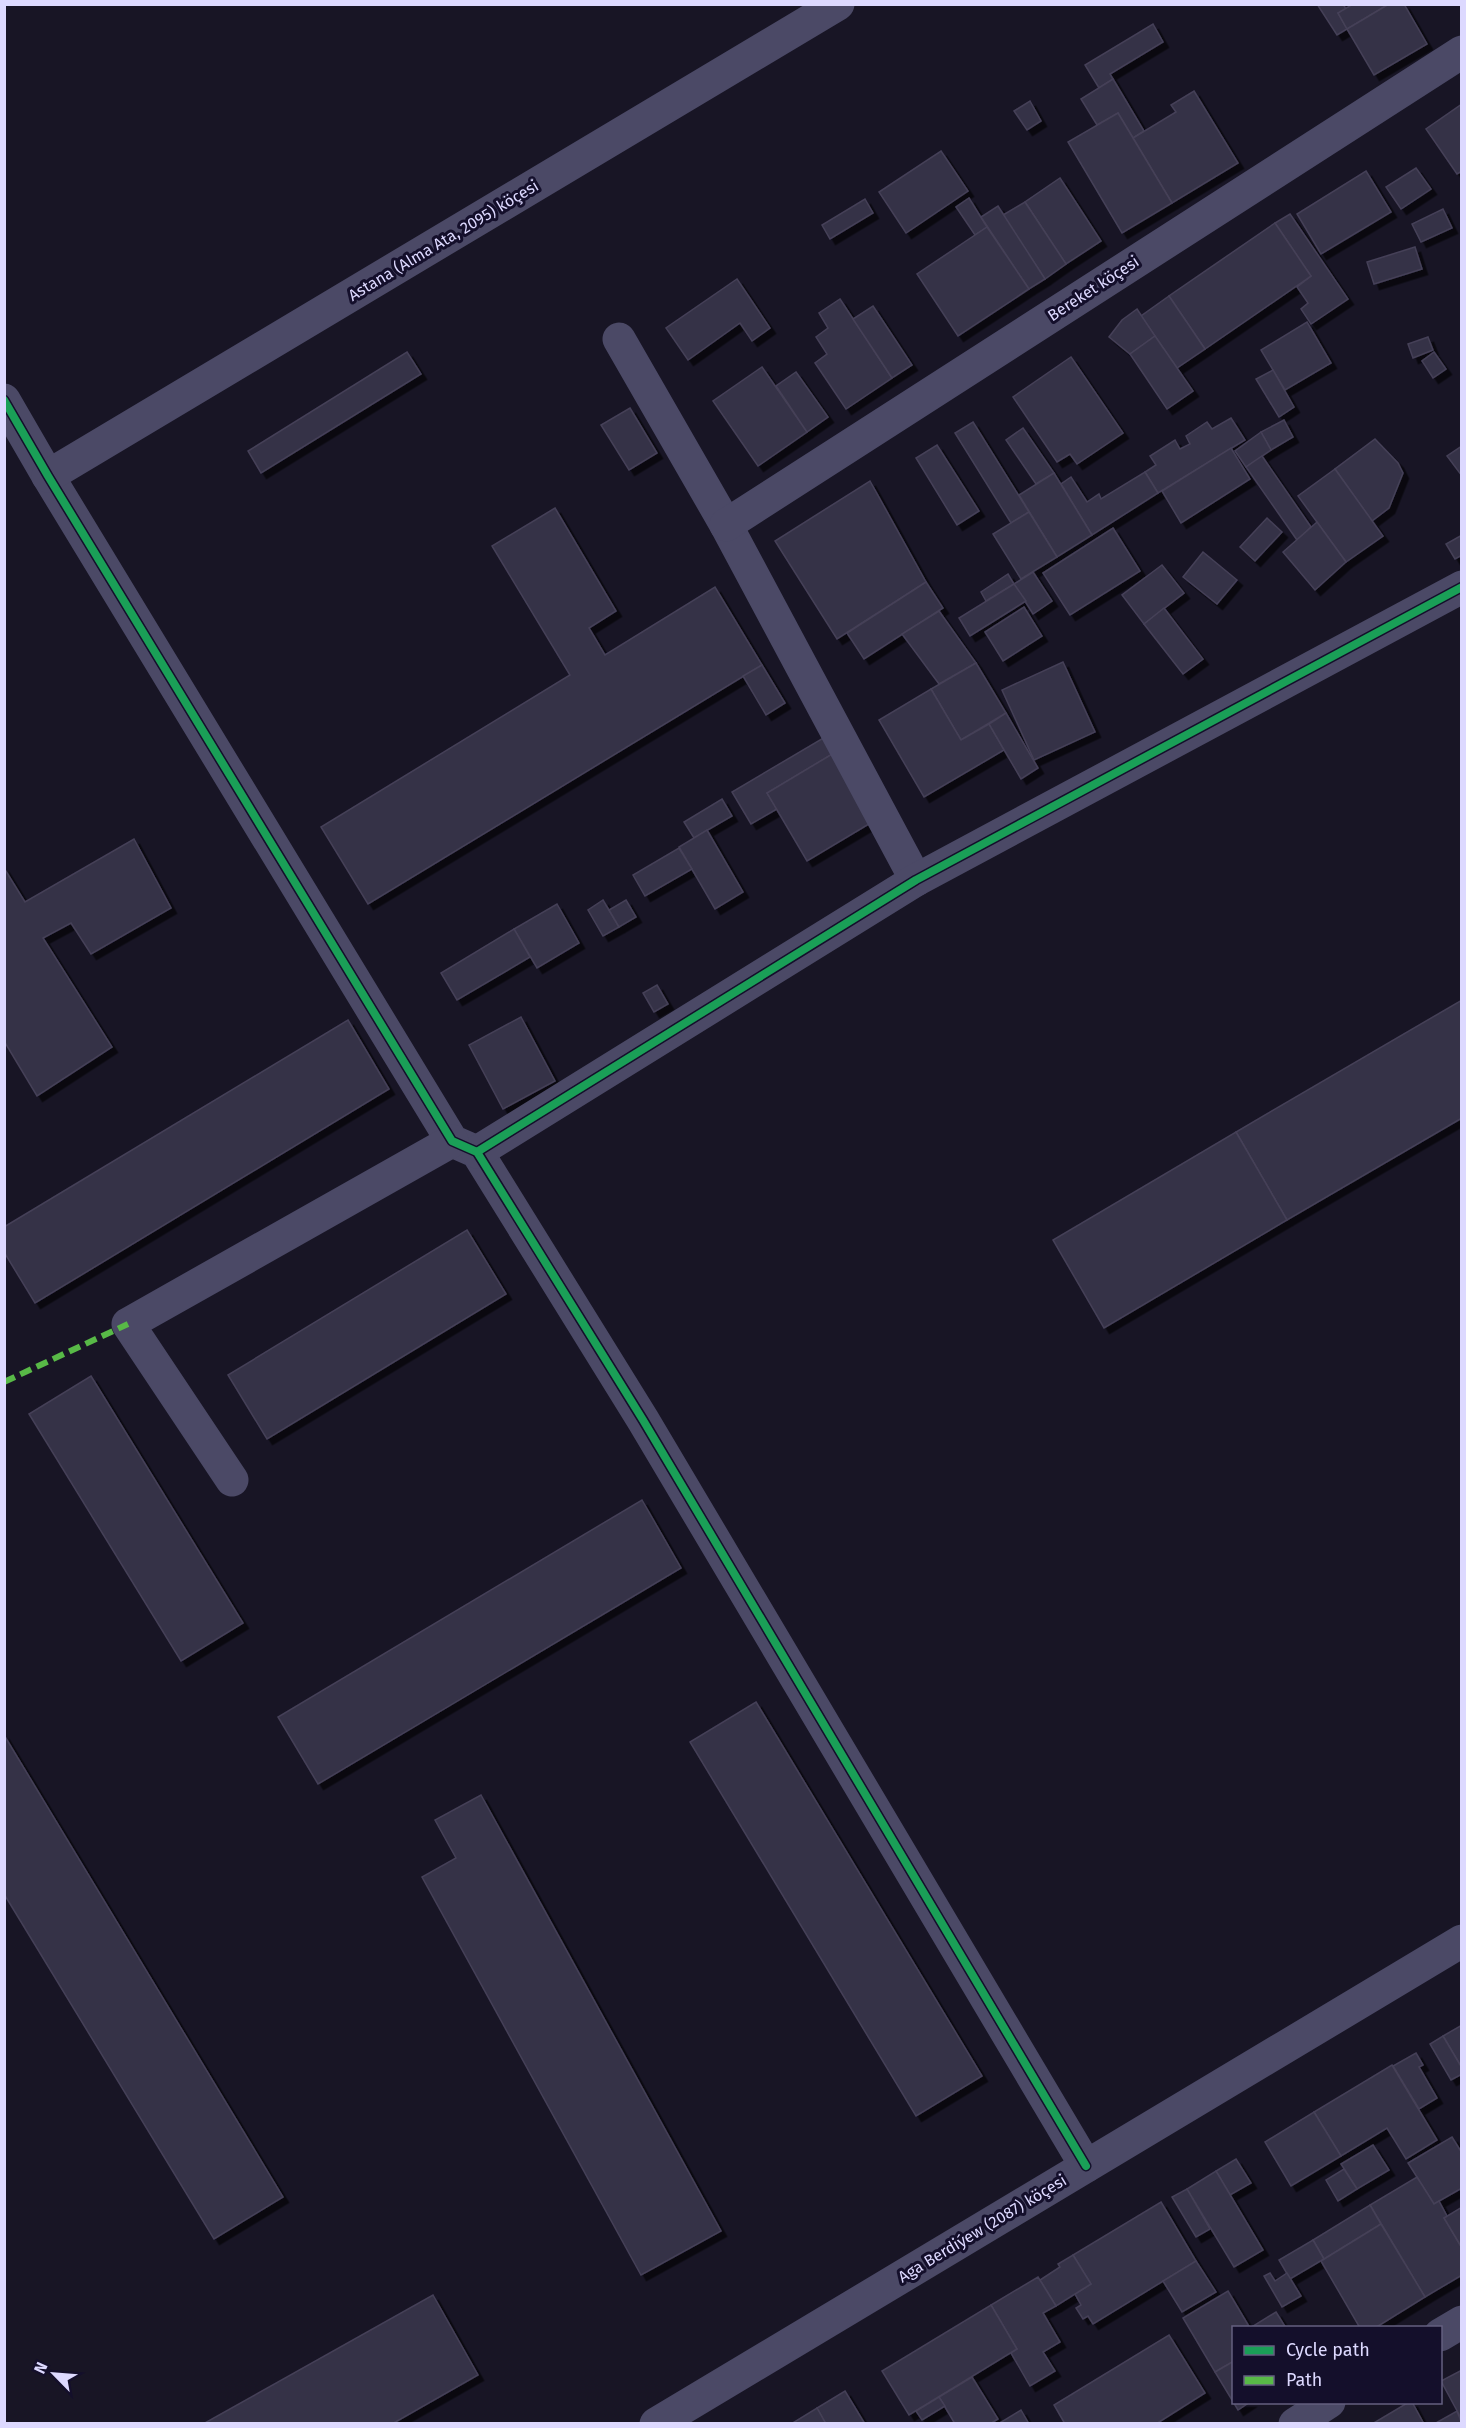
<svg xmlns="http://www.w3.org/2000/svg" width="1466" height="2428" font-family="'Fira Sans',sans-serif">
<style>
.building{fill:#363346;stroke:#454058;stroke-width:1.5;filter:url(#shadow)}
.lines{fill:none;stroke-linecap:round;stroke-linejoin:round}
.minor{stroke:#4b4966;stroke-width:33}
.tertiary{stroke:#4b4966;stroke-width:33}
.quiet{stroke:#58b947;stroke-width:6;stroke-dasharray:12 6;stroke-linecap:butt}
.cycleway-casing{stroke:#140f2b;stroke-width:11}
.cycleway{stroke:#1a9f57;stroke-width:8}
.labels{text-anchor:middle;stroke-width:6;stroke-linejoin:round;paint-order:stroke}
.street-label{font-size:16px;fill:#ddd9ff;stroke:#140f2b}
</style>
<defs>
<filter id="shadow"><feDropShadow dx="5.5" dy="5.5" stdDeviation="0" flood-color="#0009"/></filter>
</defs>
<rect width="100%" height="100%" fill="#181525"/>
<g class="building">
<path d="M1317,4H1343L1346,9L1338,13L1347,29L1337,35Z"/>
<path d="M1353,4H1389L1347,29L1338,13Z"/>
<path d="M1389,4H1404L1427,44L1374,75L1347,29Z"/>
<path d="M1153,24L1163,42L1110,74L1113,79L1099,88L1085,65Z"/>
<path d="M1113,79L1144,131L1133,138L1118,113L1097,125L1081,99Z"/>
<path d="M1194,91L1238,163L1172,203L1133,138L1176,112L1171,105Z"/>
<path d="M1030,101L1041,121L1027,130L1014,111Z"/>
<path d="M1462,104V171L1457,174L1426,129Z"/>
<path d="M1118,113L1172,203L1122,233L1068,142Z"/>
<path d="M941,151L968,191L906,233L879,192Z"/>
<path d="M1416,168L1431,189L1401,209L1386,187Z"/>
<path d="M1366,171L1391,212L1321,254L1297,214Z"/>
<path d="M1060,178L1101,241L1066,264L1025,202Z"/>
<path d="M969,198L987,227L975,235L956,207Z"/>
<path d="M865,199L873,213L830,239L822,225Z"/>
<path d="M1025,202L1066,264L1045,279L1003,215Z"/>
<path d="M998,206L1045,279L1029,289L981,217Z"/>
<path d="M1443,209L1452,228L1421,242L1412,224Z"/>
<path d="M1290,214L1348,299L1311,324L1301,309L1308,303L1297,287L1311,276L1275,223Z"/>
<path d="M1275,223L1311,276L1205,349L1169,296Z"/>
<path d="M987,227L1029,289L958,336L917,274Z"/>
<path d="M1415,247L1422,269L1374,284L1367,262Z"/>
<path d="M737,279L770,328L752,341L740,323L688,360L666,328Z"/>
<path d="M1169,296L1205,349L1177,368L1141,316Z"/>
<path d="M840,299L892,378L846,409L815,363L827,354L816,337L828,328L819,313Z"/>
<path d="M873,306L912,365L892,378L853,319Z"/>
<path d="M1137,309L1155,336L1130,354L1109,337L1122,320Z"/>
<path d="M1307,322L1331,363L1285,390L1261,350Z"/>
<path d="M1155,336L1193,391L1167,409L1130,354Z"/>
<path d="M1428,337L1433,350L1413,358L1408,344Z"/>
<path d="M407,352L421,374L261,473L248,451Z"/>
<path d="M1434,352L1446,369L1433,378L1422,361Z"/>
<path d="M1071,357L1123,433L1077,464L1070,454L1057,462L1013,397Z"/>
<path d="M762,367L807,432L758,466L713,401Z"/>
<path d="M1273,370L1294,407L1279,417L1256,379Z"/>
<path d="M796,372L828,417L807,432L776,386Z"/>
<path d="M630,408L657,453L629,470L601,425Z"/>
<path d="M1231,418L1245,440L1158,493L1145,472L1156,465L1150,456L1175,440L1180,449L1190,444L1186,436L1207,422L1212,429Z"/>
<path d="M1284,420L1293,437L1271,450L1261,432Z"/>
<path d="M973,422L1029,512L1011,523L955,433Z"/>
<path d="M1023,428L1054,473L1036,484L1006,440Z"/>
<path d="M1261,432L1271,450L1246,467L1235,451Z"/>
<path d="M1375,439L1398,463L1403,473L1389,508L1372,521L1335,469Z"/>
<path d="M937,445L979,511L957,525L916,458Z"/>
<path d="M1462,446V476L1447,456Z"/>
<path d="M1231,448L1250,479L1181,523L1162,491Z"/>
<path d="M1262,456L1311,527L1297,540L1246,467Z"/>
<path d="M1335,469L1383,536L1346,562L1298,496Z"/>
<path d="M1145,472L1158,493L1092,535L1061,484L1071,477L1087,502L1099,494L1101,499Z"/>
<path d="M1054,473L1092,535L1057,557L1019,495Z"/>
<path d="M870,481L926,582L837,639L775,541Z"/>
<path d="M555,508L616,611L589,628L605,655L715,587L762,665L368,904L321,827L570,675L492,546Z"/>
<path d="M1029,512L1057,557L1021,579L993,534Z"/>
<path d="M1267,518L1282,532L1255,561L1240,547Z"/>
<path d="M1317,522L1346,562L1315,590L1283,552Z"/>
<path d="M1113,528L1140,571L1070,615L1043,573Z"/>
<path d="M1462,535V555L1455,559L1446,544Z"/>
<path d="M1203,552L1237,580L1217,604L1183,577Z"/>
<path d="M1162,565L1184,593L1144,624L1122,595Z"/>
<path d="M1033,572L1052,601L1033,614L1014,584Z"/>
<path d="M1008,574L1014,584L986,601L981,592Z"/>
<path d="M926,582L943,608L864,659L847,633Z"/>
<path d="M1014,584L1026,601L970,636L959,618Z"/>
<path d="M1024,607L1042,636L1003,661L985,632Z"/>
<path d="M1164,608L1203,659L1183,674L1144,624Z"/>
<path d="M939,611L976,663L939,684L902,634Z"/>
<path d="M1063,662L1095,732L1034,760L1002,690Z"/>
<path d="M976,663L1006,713L961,740L931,689Z"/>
<path d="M762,665L785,703L766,715L743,676Z"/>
<path d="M931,689L961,740L989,724L1004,750L924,797L879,720Z"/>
<path d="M1006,713L1038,768L1021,779L989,724Z"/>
<path d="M825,737L834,753L767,793L777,809L751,824L732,792Z"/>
<path d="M834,753L874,821L807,861L767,793Z"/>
<path d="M722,799L732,816L694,838L684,822Z"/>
<path d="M707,830L743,892L715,909L679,847Z"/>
<path d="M134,839L171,908L91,954L71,923L43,938L112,1047L37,1096L4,1041V868L25,902Z"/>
<path d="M679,848L692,869L645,896L633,875Z"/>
<path d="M603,900L619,927L603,936L588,910Z"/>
<path d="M626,900L636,917L619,927L609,910Z"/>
<path d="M557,904L579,943L537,968L514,929Z"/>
<path d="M514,929L530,957L457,1000L441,973Z"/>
<path d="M657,985L668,1004L654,1012L643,993Z"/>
<path d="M1462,1000V1118L1287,1220L1236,1132Z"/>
<path d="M521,1017L555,1081L503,1109L469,1045Z"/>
<path d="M348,1020L389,1089L35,1303L4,1252V1227Z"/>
<path d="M1236,1132L1287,1220L1104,1328L1053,1240Z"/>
<path d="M467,1230L506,1294L267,1439L228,1375Z"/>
<path d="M91,1376L243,1623L181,1661L29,1414Z"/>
<path d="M642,1500L681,1568L318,1784L278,1717Z"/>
<path d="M756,1702L982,2076L916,2116L690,1742Z"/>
<path d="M4,1735L283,2197L214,2239L4,1894Z"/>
<path d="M481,1795L721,2231L641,2275L422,1877L456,1858L435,1820Z"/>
<path d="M1462,2025V2068L1443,2036Z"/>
<path d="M1443,2036L1462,2068V2074L1451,2080L1430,2044Z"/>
<path d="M1416,2053L1423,2065L1419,2067L1437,2098L1419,2109L1393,2066Z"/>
<path d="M1392,2065L1437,2140L1406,2159L1387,2128L1341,2156L1314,2112Z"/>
<path d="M1314,2112L1341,2156L1291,2186L1265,2142Z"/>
<path d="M1452,2137L1462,2153V2188L1434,2204L1408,2163Z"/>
<path d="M1373,2145L1389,2170L1357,2189L1341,2164Z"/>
<path d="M1236,2159L1251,2183L1230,2195L1216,2171Z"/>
<path d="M1344,2169L1357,2189L1338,2201L1326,2180Z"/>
<path d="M1216,2171L1263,2250L1234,2267L1187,2189Z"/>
<path d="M1417,2177L1434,2204L1439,2201L1447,2216L1444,2218L1462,2248V2275L1425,2297L1370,2205Z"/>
<path d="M1187,2189L1210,2229L1196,2237L1172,2197Z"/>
<path d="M1161,2202L1196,2261L1093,2324L1088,2316L1083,2319L1076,2308L1081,2305L1075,2294L1091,2284L1073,2255Z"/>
<path d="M1370,2205L1381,2224L1324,2259L1313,2240Z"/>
<path d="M1462,2207V2248L1444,2218Z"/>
<path d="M1381,2224L1425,2297L1375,2328H1360L1321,2261Z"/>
<path d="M1313,2240L1324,2259L1290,2279L1279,2260Z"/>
<path d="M1073,2255L1091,2284L1056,2306L1040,2280L1060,2267L1058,2264Z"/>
<path d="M1196,2261L1216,2292L1182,2312L1163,2281Z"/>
<path d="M1270,2273L1275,2281L1287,2273L1301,2296L1282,2307L1264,2276Z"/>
<path d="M1038,2277L1056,2306L1043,2313L1060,2342L1043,2352L1055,2371L1030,2386L1011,2353L1017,2349L991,2305Z"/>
<path d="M1228,2291L1250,2328H1234V2361L1215,2372L1183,2318Z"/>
<path d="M433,2295L478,2375L392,2424H203Z"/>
<path d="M991,2305L1017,2349L909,2415L882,2371Z"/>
<path d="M1276,2312L1286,2328H1250Z"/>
<path d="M1169,2335L1205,2393L1156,2424H1065L1054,2405Z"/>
<path d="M1234,2361V2402H1250L1238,2410L1215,2372Z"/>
<path d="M1462,2370V2420L1441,2381Z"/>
<path d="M972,2377L998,2419L990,2424H955L939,2397Z"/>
<path d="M845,2391L865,2424H826L817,2408Z"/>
<path d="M939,2397L945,2406L922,2420L916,2411Z"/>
<path d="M1409,2402H1412L1424,2424H1372Z"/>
<path d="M817,2408L826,2424H791Z"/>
<path d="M1021,2410L1029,2424H998Z"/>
<path d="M1457,2411L1462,2424H1434Z"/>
</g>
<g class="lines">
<g class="minor">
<path d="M619,339L726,525L916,880"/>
<path d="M4,400L48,476L452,1141L477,1152L643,1420L1086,2166"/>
<path d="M48,476L838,4"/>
<path d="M726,525L1462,52"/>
<path d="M477,1152L916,880L1462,587"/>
<path d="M232,1480L128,1324L452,1141"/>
<path d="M1440,2335L1462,2322"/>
<path d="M1295,2424L1329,2402"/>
</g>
<path class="tertiary" d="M656,2424L1462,1941"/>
<path class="quiet" d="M4,1382L128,1324"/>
<g class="cycleway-casing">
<g id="cycleway">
<path d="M4,400L48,476L452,1141L477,1152L643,1420L1086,2166"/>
<path d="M477,1152L916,880L1462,587"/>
</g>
</g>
<use href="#cycleway" class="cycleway"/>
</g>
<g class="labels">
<g class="street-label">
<text transform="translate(443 240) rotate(-31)" y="6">Astana (Alma Ata, 2095) köçesi</text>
<text transform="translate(1093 288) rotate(-33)" y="6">Bereket köçesi</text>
<text transform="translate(982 2228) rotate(-31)" y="6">Aga Berdiýew (2087) köçesi</text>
</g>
</g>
<rect width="1466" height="2428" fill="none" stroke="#ddd9ff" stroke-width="12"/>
<rect x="1232" y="2326" width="210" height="78" fill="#140f2b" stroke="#646080" stroke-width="1.5"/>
<rect x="1244" y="2346" width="30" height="9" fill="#1a9f57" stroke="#646080" stroke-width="1.5"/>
<text x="1286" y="2356" font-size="18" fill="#ddd9ff">Cycle path</text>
<rect x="1244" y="2376" width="30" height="9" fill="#58b947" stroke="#646080" stroke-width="1.5"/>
<text x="1286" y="2386" font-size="18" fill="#ddd9ff">Path</text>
<g transform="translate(54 2374) rotate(295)" stroke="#140f2b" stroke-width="4.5" paint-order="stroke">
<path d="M0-4.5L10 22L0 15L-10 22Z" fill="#ddd9ff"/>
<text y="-9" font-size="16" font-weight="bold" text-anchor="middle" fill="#ddd9ff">N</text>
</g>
</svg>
